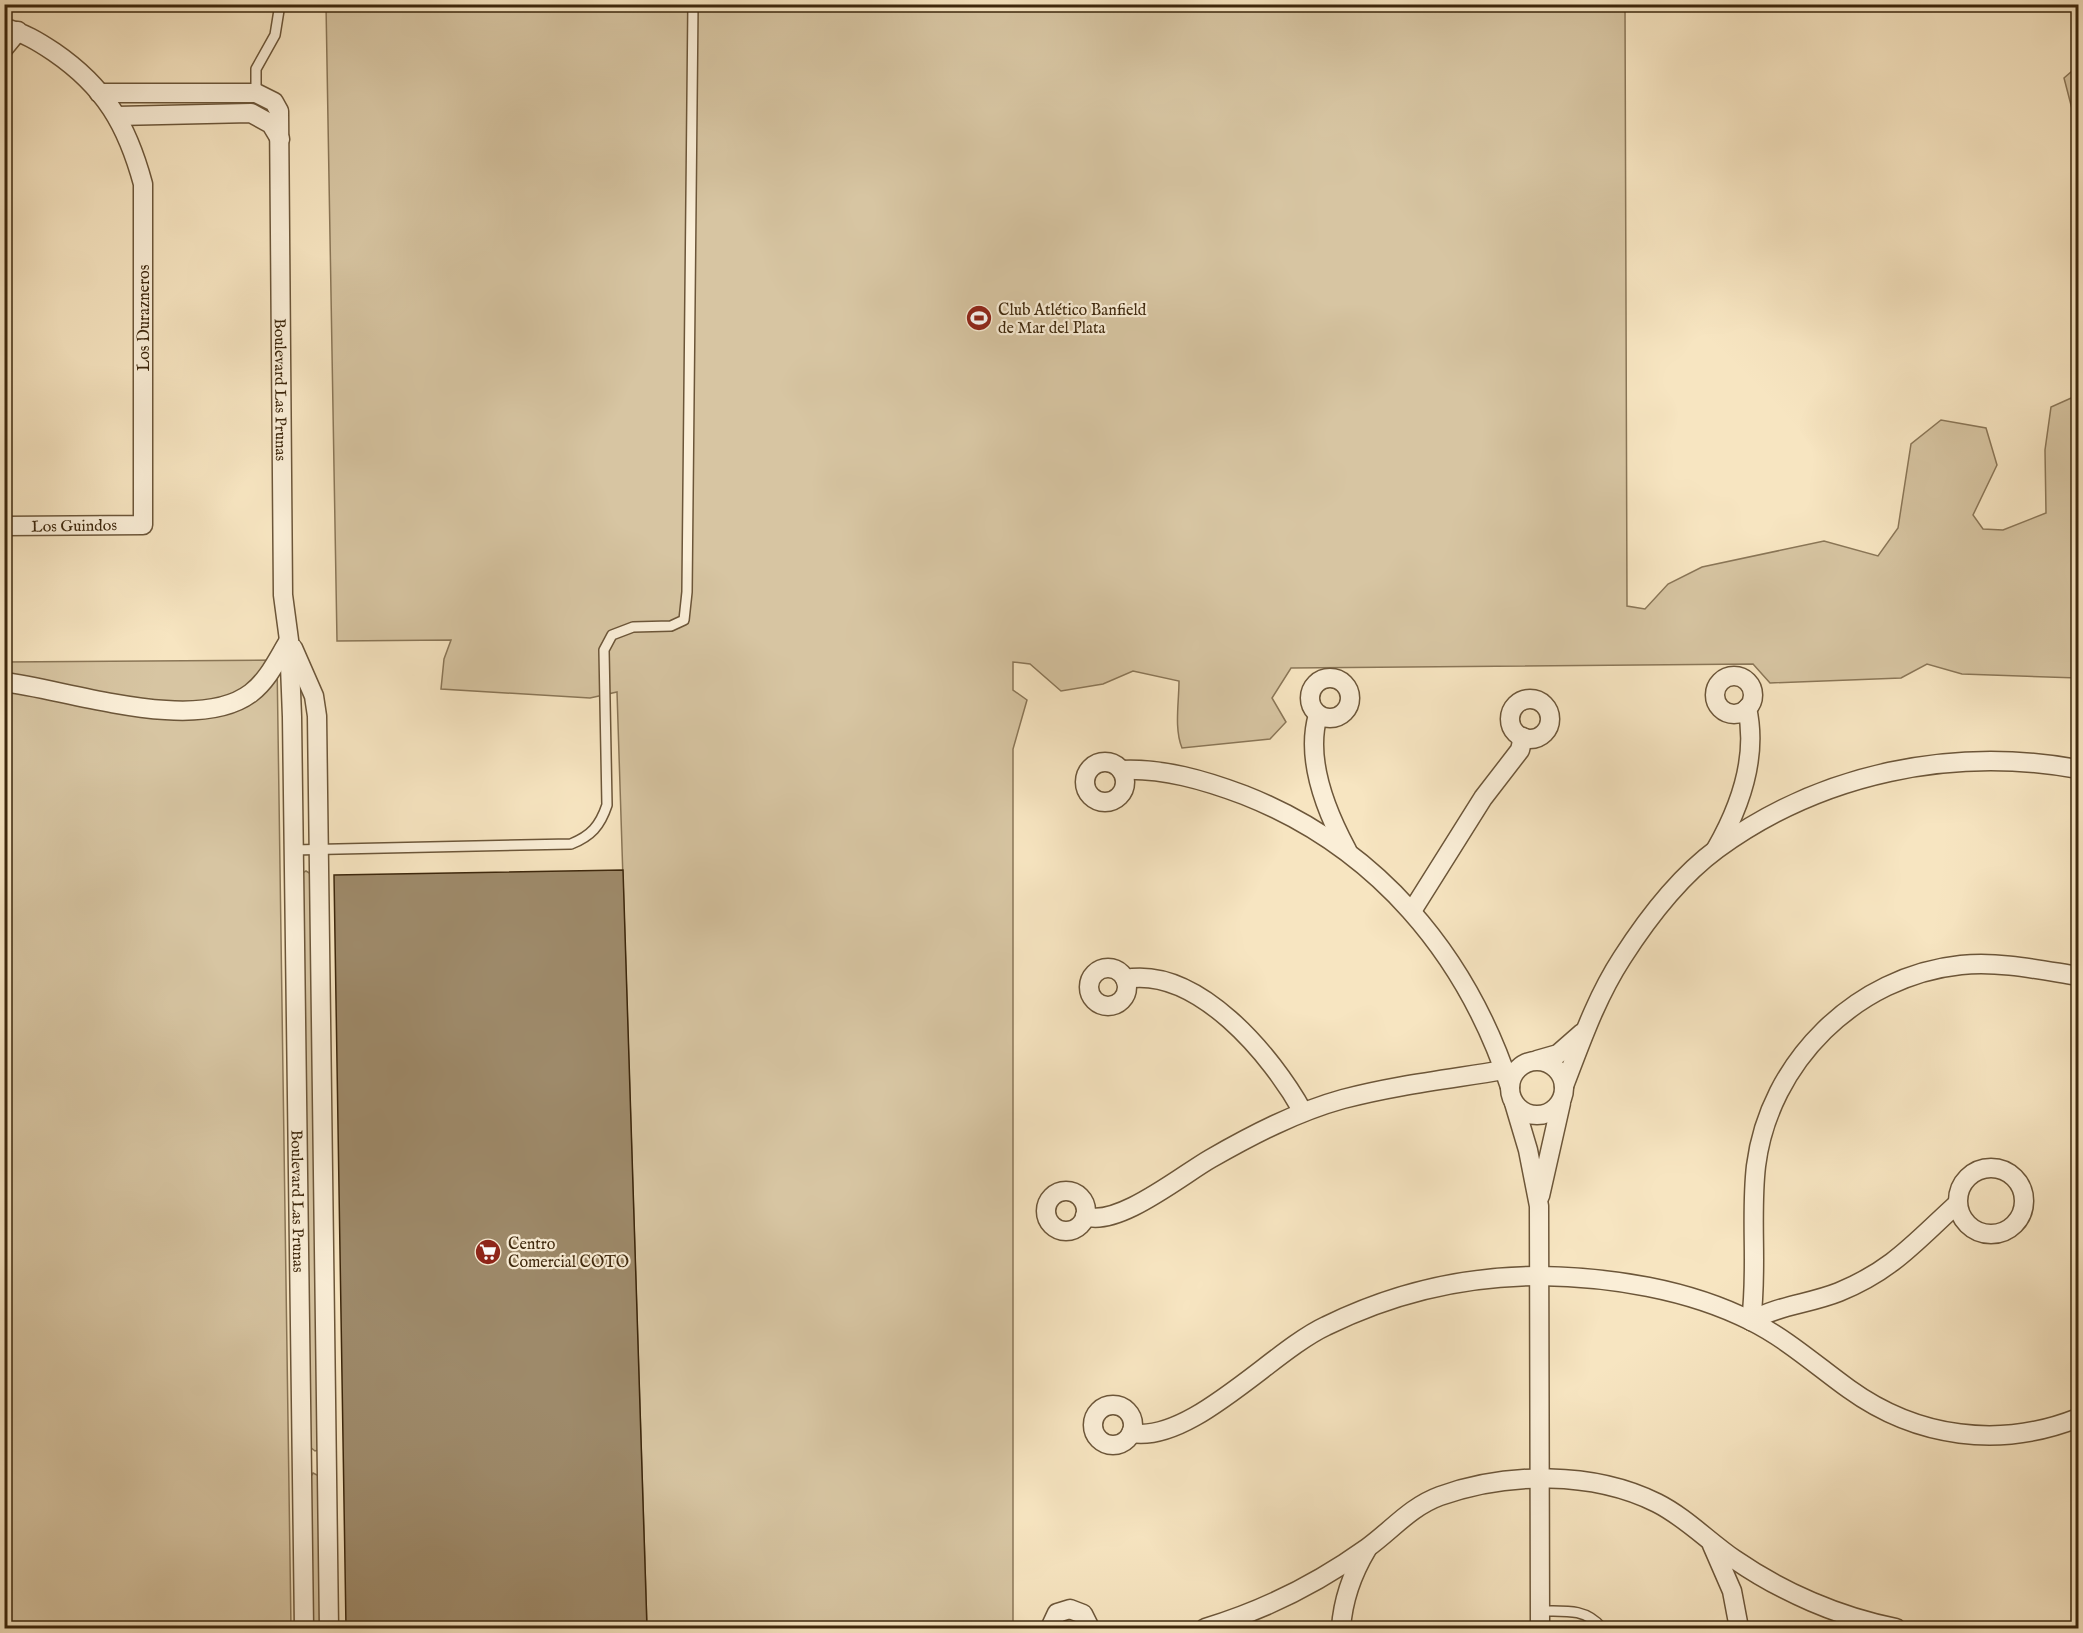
<svg xmlns="http://www.w3.org/2000/svg" width="2083" height="1633" font-family="'IM FELL English',serif">
<style>
.green{fill:#d7c5a2;stroke:#8a7657;stroke-width:1.5}
.building{fill:#9e8a6a;stroke:#3d270c;stroke-width:1.5}
.lines{fill:none;stroke-linecap:round;stroke-linejoin:round}
.lane-casing{stroke:#6c5639;stroke-width:12}
.street-casing{stroke:#6c5639;stroke-width:21}
.lane{stroke:#faeed7;stroke-width:9}
.street{stroke:#faeed7;stroke-width:18}
.labels{text-anchor:middle;stroke-width:4.5;stroke-linejoin:round;paint-order:stroke}
.poi-label{font-size:16px;fill:#3d270c;stroke:#faeed7;text-anchor:start}
.street-label{font-size:16px;fill:#3d270c;stroke:#faeed7}
</style>
<rect width="100%" height="100%" fill="#f7e5c1"/>
<filter id="stains"><feTurbulence type="fractalNoise" baseFrequency=".00333" numOctaves="4"/><feColorMatrix values="0 0 0 0 .2 0 0 0 0 .09 0 0 0 0 .02 0 0 0 .5 -.17"/></filter>
<radialGradient id="worn" r=".72"><stop offset=".6" stop-color="#630" stop-opacity="0"/><stop offset="1" stop-color="#630" stop-opacity=".3"/></radialGradient>
<g class="green">
<path d="M326,5H1625L1627,606L1645,609L1668,584L1702,567L1824,541L1878,556L1898,528L1911,444L1941,420L1986,428L1997,465L1973,515L1983,529L2003,530L2046,513L2045,450L2051,407L2078,395V678L1962,674L1927,664L1901,678L1770,683L1753,664L1291,668L1272,698L1286,722L1270,739L1182,748C1174,728 1179,703 1179,681L1133,671L1103,684L1061,691L1030,664L1013,662V690L1027,700L1013,749V1628H647L617,692L590,698L441,689L444,659L451,640L337,641Z"/>
<path d="M2078,66V132L2064,78Z"/>
<path d="M277,660L291,1628H5L4,662Z"/>
<path d="M306,871L311,874L318,1450L315,1451L310,1447L303,873Z"/>
<path d="M313,1473L319,1476L321,1628H312L310,1478Z"/>
</g>
<path class="building" d="M623,870L647,1628H346L334,875Z"/>
<g class="lines">
<g class="lane-casing">
<g id="lane">
<path d="M256,93V69L275,35L280,4"/>
<path d="M293,850L571,844C591,836 600,826 607,805L604,650L612,635L633,627L671,626L684,620L687,592L693,4"/>
<path d="M1540,1611C1564,1611 1586,1608 1602,1628"/>
<path d="M202,1628H239"/>
</g>
</g>
<g class="street-casing">
<g id="street">
<path d="M4,28C23,32 39,42 54,52C105,87 127,125 143,184V525L4,526"/>
<path d="M4,48L18,31"/>
<path id="s1" d="M99,93H256L274,102L279,111L283,595L289,640L292,717L304,1628"/>
<path d="M117,116L251,113L271,124L280,139"/>
<path d="M293,648L314,696L317,716L329,1628"/>
<circle cx="1734" cy="695" r="19"/>
<circle cx="1330" cy="698" r="20"/>
<path d="M4,682C69,690 196,735 251,693C268,680 277,660 288,642"/>
<circle cx="1530" cy="719" r="20"/>
<path d="M1318,715C1305,759 1326,811 1347,850"/>
<circle cx="1105" cy="782" r="20"/>
<path d="M1121,770C1163,768 1204,780 1244,795C1376,847 1466,953 1510,1087"/>
<path d="M1716,849C1740,807 1758,757 1747,708"/>
<path d="M1412,911L1483,798L1520,750L1523,737"/>
<circle cx="1108" cy="987" r="19"/>
<path d="M1125,979C1198,966 1272,1056 1303,1112"/>
<path d="M1537,1060L1558,1054L1582,1033"/>
<circle cx="1537" cy="1088" r="27"/>
<path d="M1564,1086C1581,1042 1596,998 1622,958C1647,919 1679,877 1717,849C1821,773 1953,746 2078,769"/>
<path d="M1514,1103L1528,1150L1539,1206L1540,1628"/>
<circle cx="1991" cy="1201" r="33"/>
<circle cx="1066" cy="1211" r="20"/>
<path d="M1540,1196L1561,1103"/>
<path d="M1085,1216C1117,1228 1182,1175 1210,1159C1252,1135 1296,1112 1343,1099C1396,1085 1450,1079 1504,1070"/>
<path d="M1751,1321C1758,1270 1750,1218 1756,1166C1769,1062 1856,976 1961,965C2000,961 2040,970 2078,976"/>
<path d="M1751,1321C1779,1305 1809,1304 1839,1292C1893,1270 1916,1241 1957,1204"/>
<circle cx="1113" cy="1425" r="20"/>
<path d="M1131,1433C1191,1444 1272,1351 1326,1326C1393,1293 1465,1276 1540,1276C1610,1277 1688,1289 1751,1321C1787,1339 1817,1366 1849,1389C1917,1438 2000,1449 2078,1418"/>
<path d="M1712,1545L1732,1591L1739,1628"/>
<path d="M1050,1628L1057,1613L1070,1609L1083,1614L1090,1628"/>
<path d="M1205,1628C1262,1611 1318,1583 1367,1548C1392,1530 1410,1507 1440,1496C1507,1472 1593,1471 1657,1503C1685,1517 1708,1541 1734,1559C1782,1592 1839,1617 1896,1628"/>
<path d="M1341,1628C1343,1599 1352,1574 1367,1549"/>
</g>
</g>
<use href="#lane" class="lane"/>
<use href="#street" class="street"/>
</g>
<defs>
<g id="stadium-disc" transform="scale(1.35)"><circle r="9.5" fill="#8f2418" stroke="#faeed7"/><path d="M0-5a6.5 5 0 1 0 0 10a6.5 5 0 1 0 0-10ZM-3.5-1.8h7v3.6h-7Z" fill="#fff"/></g>
<g id="supermarket-disc" transform="scale(1.35)"><circle r="9.5" fill="#8f2418" stroke="#faeed7"/><path d="M-6-5.5h2.5l.6 2H6L4.5 2H-2.5L-4.4-4H-6ZM-1.5 3.2a1.3 1.3 0 1 0 .1 0ZM3 3.2a1.3 1.3 0 1 0 .1 0Z" fill="#fff"/></g>
</defs>
<g fill-rule="evenodd">
<use href="#stadium-disc" x="979" y="318"/>
<use href="#supermarket-disc" x="488" y="1252"/>
</g>
<g class="labels">
<g class="poi-label">
<text x="998" y="315">Club Atlético Banfield<tspan x="998" dy="18">de Mar del Plata</tspan></text>
<text x="508" y="1249">Centro<tspan x="508" dy="18">Comercial COTO</tspan></text>
</g>
<g class="street-label">
<text transform="translate(143 318) rotate(-90)" y="6">Los Durazneros</text>
<text dy="6" stroke="none"><textPath href="#s1" startOffset="466">Boulevard Las Prunas</textPath></text>
<text transform="translate(74 525) rotate(-1)" y="6">Los Guindos</text>
<text dy="6" stroke="none"><textPath href="#s1" startOffset="1278">Boulevard Las Prunas</textPath></text>
</g>
</g>
<rect width="2083" height="1633" fill="none" stroke="#f7e5c1" stroke-width="24"/>
<rect x="6" y="6" width="2071" height="1621" fill="none" stroke="#3d270c" stroke-width="3"/>
<rect x="12" y="12" width="2059" height="1609" fill="none" stroke="#3d270c" stroke-width="1.5"/>
<rect width="100%" height="100%" filter="url(#stains)"/>
<rect width="100%" height="100%" fill="url(#worn)"/>
</svg>
